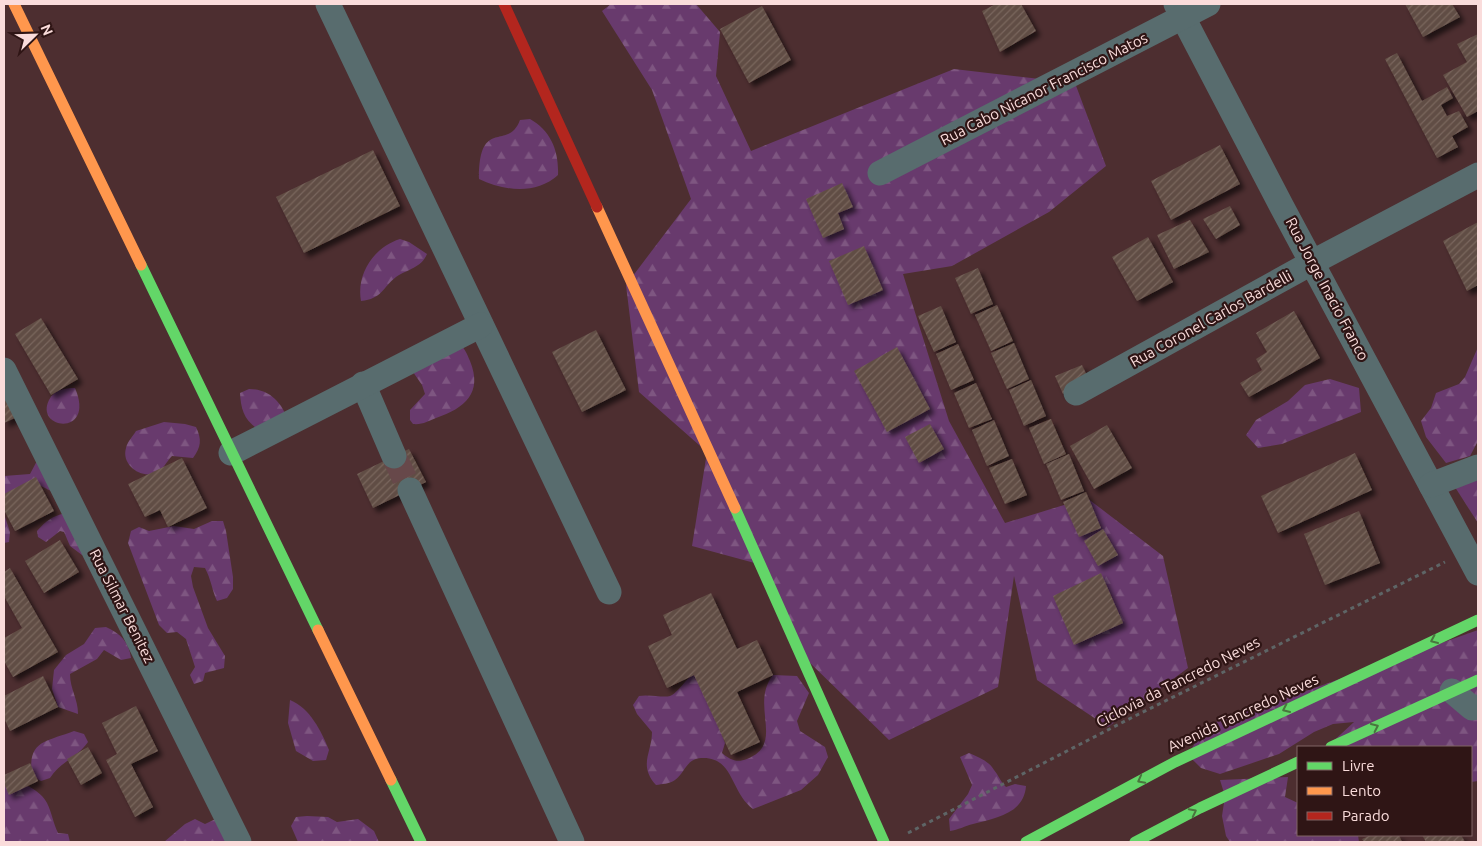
<svg xmlns="http://www.w3.org/2000/svg" width="1482" height="846" font-family="Ubuntu,sans-serif">
<style>
.forest{fill:url(#forest-firs)}
.building{fill:url(#building-hatch);filter:url(#shadow)}
.lines{fill:none;stroke-linecap:round;stroke-linejoin:round}
.street-tunnel{stroke:#67484a;stroke-width:25;stroke-dasharray:25 12;stroke-linecap:butt}
.path{stroke:#5e6566;stroke-width:3;stroke-dasharray:4 4;stroke-linecap:butt}
.street{stroke:#586c6e;stroke-width:25}
.fast{stroke:#63d668;stroke-width:11}
.slow{stroke:#ff974d;stroke-width:11}
.jam{stroke:#b3261e;stroke-width:11}
.oneway{stroke:#49763e}
.labels{text-anchor:middle;stroke-width:4.5;stroke-linejoin:round;paint-order:stroke}
.street-label{font-size:15px;fill:#fadcdb;stroke:#2f1515}
</style>
<defs>
<pattern id="forest-firs" width="22" height="20" patternUnits="userSpaceOnUse" patternTransform="scale(1.25)"><rect width="22" height="20" fill="#683a6d"/><path d="M5 1l3.5 6h-7zM16 11l3.5 6h-7z" fill="#7e5681"/></pattern>
<pattern id="building-hatch" width="6" height="6" patternUnits="userSpaceOnUse" patternTransform="scale(1.25)"><rect width="6" height="6" fill="#614d44"/><path d="M-1 1l2-2M0 6l6-6M5 7l2-2" fill="none" stroke="#79665e"/></pattern>
<filter id="shadow"><feDropShadow dx="4.5" dy="4.5" stdDeviation="2.5" flood-color="#0009"/></filter>
</defs>
<rect width="100%" height="100%" fill="#4d2e30"/>
<g class="forest">
<path d="M611,4H696L720,32L716,76L751,151L954,69L1075,83L1106,166L1049,212L952,266L903,274L949,421L1005,523L1087,498L1163,556L1188,668L1108,727L1037,680L1014,576L998,687L889,740L808,661L762,565L692,546L707,452L639,392L626,285L691,199L652,90L602,11Z"/>
<path d="M530,119C551,131 559,151 558,175C536,195 504,191 479,179C479,116 508,152 520,120Z"/>
<path d="M400,239L409,242L427,254C421,268 408,269 396,277C383,287 382,299 361,301C356,274 374,247 400,239Z"/>
<path d="M460,344C465,349 467,354 470,361C483,393 465,408 436,418C429,421 422,425 413,424L410,420V410L425,394L422,385L413,372Z"/>
<path d="M1478,347V441L1470,456L1446,463L1426,437L1421,421L1431,408L1436,393L1459,384L1465,377Z"/>
<path d="M1330,379L1359,388L1361,412L1282,444L1258,448L1246,435L1256,420L1288,401L1305,385Z"/>
<path d="M75,388C96,437 34,430 49,400C54,390 64,388 75,388Z"/>
<path d="M249,389C272,389 283,405 290,425L259,430C244,420 241,410 240,393Z"/>
<path d="M164,422L185,424L196,427C202,440 201,447 193,458L172,456C167,461 162,471 156,473C141,479 121,465 126,448C127,442 133,436 136,431Z"/>
<path d="M38,459L57,494L39,485L4,495V476L30,474Z"/>
<path d="M1478,476V523L1453,484Z"/>
<path d="M65,513L87,553L82,555L70,546L64,532L60,531L46,542L38,537L37,531C47,520 51,517 65,513Z"/>
<path d="M4,514L10,532L9,542L4,543Z"/>
<path d="M212,521H223L226,531L233,577V589L227,598L217,601C212,590 211,579 205,568L194,567L191,576L193,587L208,628L225,656L224,668L205,673L203,681L194,684L190,675L195,667L186,639L177,632L167,633L159,625L128,543L131,531L139,527L149,531L174,526L194,529Z"/>
<path d="M106,627C120,633 129,642 131,658L121,660L104,650L97,659L70,674C70,689 78,699 78,714L58,707L52,689L54,670L66,655L84,644L95,628Z"/>
<path d="M1478,630V781L1471,782V747H1327L1354,722L1333,724L1314,732L1279,754L1220,774L1201,768L1188,755L1198,738L1212,724L1230,716L1269,704Z"/>
<path d="M698,670L725,743L722,753C730,760 737,763 747,759C786,744 749,705 773,675L797,676L809,693L797,721L800,731L825,747L828,757L818,775L801,790L753,809C730,792 734,756 701,758C686,759 685,773 675,780C670,784 662,784 656,785C638,765 652,753 652,732L637,714L633,705L639,696C648,694 664,698 670,696C676,695 688,676 698,670Z"/>
<path d="M290,700C310,708 321,731 329,750L326,760L313,761L296,751L288,723Z"/>
<path d="M74,731L84,734L88,742C77,758 60,762 50,778L41,781L32,776C27,740 46,742 74,731Z"/>
<path d="M969,753C978,757 989,761 994,770C999,776 1000,781 1006,787L1015,784L1026,786C1024,814 995,818 973,824C965,826 958,830 950,831L949,819L968,794L972,785L960,757Z"/>
<path d="M1288,777L1285,797L1298,803V835H1358L1359,842H1230L1226,836L1222,816L1225,796L1220,780Z"/>
<path d="M4,780C18,779 41,790 47,803C52,813 53,823 58,833L68,834L70,842H4Z"/>
<path d="M222,816L235,842H164L185,824L195,819L205,824Z"/>
<path d="M307,816L328,817L337,822L358,819L374,831L379,842H298L291,826L296,817Z"/>
</g>
<g class="building">
<path d="M996,4H1021L1036,31L1000,52L982,11Z"/>
<path d="M1405,4H1452L1460,17L1423,37Z"/>
<path d="M762,6L791,60L749,83L720,29Z"/>
<path d="M1478,34V111L1467,117L1443,75L1467,62L1457,44Z"/>
<path d="M1397,53L1422,101L1447,87L1453,98L1441,105L1447,116L1459,111L1468,127L1452,136L1458,147L1437,158L1385,59Z"/>
<path d="M1220,145L1240,184L1171,220L1151,181Z"/>
<path d="M373,150L400,206L304,253L276,197Z"/>
<path d="M842,183L853,207L838,213L844,229L823,238L806,199Z"/>
<path d="M1230,206L1240,225L1216,239L1203,219Z"/>
<path d="M1190,220L1209,252L1174,269L1157,235Z"/>
<path d="M1478,222V285L1467,291L1443,241Z"/>
<path d="M1148,237L1173,282L1137,301L1112,257Z"/>
<path d="M864,246L883,290L848,305L829,261Z"/>
<path d="M978,268L993,304L971,314L955,278Z"/>
<path d="M997,305L1013,341L991,351L975,315Z"/>
<path d="M941,306L956,342L934,352L918,316Z"/>
<path d="M1294,311L1320,358L1249,397L1240,383L1262,370L1256,359L1267,352L1256,333Z"/>
<path d="M41,318L78,379L51,395L15,334Z"/>
<path d="M596,330L626,390L582,412L552,352Z"/>
<path d="M1014,343L1029,379L1007,389L991,353Z"/>
<path d="M958,344L974,380L951,390L936,354Z"/>
<path d="M897,347L930,409L887,432L854,371Z"/>
<path d="M1082,365L1090,382L1063,394L1055,376Z"/>
<path d="M1031,380L1046,416L1024,426L1009,390Z"/>
<path d="M976,383L992,419L969,428L954,393Z"/>
<path d="M4,387L17,417L4,423Z"/>
<path d="M1051,419L1066,454L1044,464L1029,428Z"/>
<path d="M994,420L1009,456L987,466L972,430Z"/>
<path d="M930,424L944,449L919,463L905,437Z"/>
<path d="M1107,425L1132,468L1094,489L1070,446Z"/>
<path d="M409,449L426,482L373,508L357,474Z"/>
<path d="M1355,453L1372,490L1278,533L1261,496Z"/>
<path d="M1069,454L1084,491L1061,500L1046,464Z"/>
<path d="M182,458L207,508L168,527L160,510L145,517L128,484Z"/>
<path d="M1012,459L1027,495L1005,504L989,468Z"/>
<path d="M36,477L54,511L15,531L4,510V494Z"/>
<path d="M1086,492L1101,528L1079,537L1063,502Z"/>
<path d="M1359,511L1380,563L1325,585L1304,534Z"/>
<path d="M1103,529L1118,555L1098,566L1084,541Z"/>
<path d="M60,540L79,572L44,593L25,561Z"/>
<path d="M10,568L58,652L13,677L4,661V638L22,628L4,596V572Z"/>
<path d="M1101,573L1123,623L1074,645L1053,596Z"/>
<path d="M711,593L737,649L757,640L773,675L737,692L760,742L731,755L694,675L667,688L648,646L672,635L663,615Z"/>
<path d="M43,676L58,707L10,731L4,718V696Z"/>
<path d="M136,706L158,751L131,764L153,807L135,817L106,760L117,754L102,723Z"/>
<path d="M88,747L102,773L81,785L67,759Z"/>
<path d="M30,763L38,781L9,795L4,784V775Z"/>
<path d="M1371,835H1399L1402,842H1364L1362,839Z"/>
<path d="M1422,835H1461L1465,842H1426Z"/>
</g>
<g class="lines">
<path class="street-tunnel" d="M394,456L410,490"/>
<path class="path" d="M908,833L1131,718L1445,562"/>
<g class="street">
<path d="M328,4L609,592"/>
<path d="M1176,4L1282,207L1478,573"/>
<path d="M880,173L1208,4"/>
<path d="M4,370L239,842"/>
<path d="M363,384L394,456"/>
<path d="M1076,393L1313,262L1478,175"/>
<path d="M231,453L481,325"/>
<path d="M1431,485L1478,467"/>
<path d="M410,490L572,842"/>
<path d="M1452,691L1472,708L1478,707"/>
</g>
<g class="fast">
<path d="M141,265L318,630"/>
<path d="M735,508L884,842"/>
<path d="M1331,747L1478,680"/>
<path d="M391,780L421,842"/>
<path d="M1026,842L1175,762L1478,620"/>
<path d="M1135,842L1200,808L1298,762"/>
</g>
<g class="slow">
<path d="M14,4L141,265"/>
<path d="M597,207L735,508"/>
<path d="M318,630L391,780"/>
</g>
<path class="jam" d="M504,4L597,207"/>
</g>
<defs><path id="oneway-chevron" d="M-2-3.5L2.5 0L-2 3.5" fill="none" stroke-width="1.6" stroke-linecap="round" stroke-linejoin="round" transform="scale(1.25)"/></defs>
<g class="oneway">
<use href="#oneway-chevron" transform="translate(1434 640) rotate(156)"/>
<use href="#oneway-chevron" transform="translate(1286 709) rotate(155)"/>
<use href="#oneway-chevron" transform="translate(1375 727) rotate(-25)"/>
<use href="#oneway-chevron" transform="translate(1141 780) rotate(152)"/>
<use href="#oneway-chevron" transform="translate(1193 812) rotate(-27)"/>
</g>
<g class="labels">
<g class="street-label">
<text transform="translate(1044 89) rotate(-27)" y="5">Rua Cabo Nicanor Francisco Matos</text>
<text transform="translate(1327 289) rotate(62)" y="5">Rua Jorge Inacio Franco</text>
<text transform="translate(1211 319) rotate(-29)" y="5">Rua Coronel Carlos Bardelli</text>
<text transform="translate(122 606) rotate(63)" y="5">Rua Silmar Benitez</text>
<text transform="translate(1178 682) rotate(-27)" y="5">Ciclovia da Tancredo Neves</text>
<text transform="translate(1243 713) rotate(-25)" y="5">Avenida Tancredo Neves</text>
</g>
</g>
<rect width="1482" height="846" fill="none" stroke="#fadcdb" stroke-width="10"/>
<rect x="1297" y="746" width="175" height="90" fill="#2f1515" stroke="#806564"/>
<rect x="1307" y="762" width="25" height="8" fill="#63d668" stroke="#806564"/>
<text x="1342" y="771" font-size="15" fill="#fadcdb">Livre</text>
<rect x="1307" y="787" width="25" height="8" fill="#ff974d" stroke="#806564"/>
<text x="1342" y="796" font-size="15" fill="#fadcdb">Lento</text>
<rect x="1307" y="812" width="25" height="8" fill="#b3261e" stroke="#806564"/>
<text x="1342" y="821" font-size="15" fill="#fadcdb">Parado</text>
<g transform="translate(35 35) rotate(67)" stroke="#2f1515" stroke-width="4" paint-order="stroke">
<path d="M0-4L9 19L0 12L-9 19Z" fill="#fadcdb"/>
<text y="-8" font-size="14" font-weight="bold" text-anchor="middle" fill="#fadcdb">N</text>
</g>
</svg>
